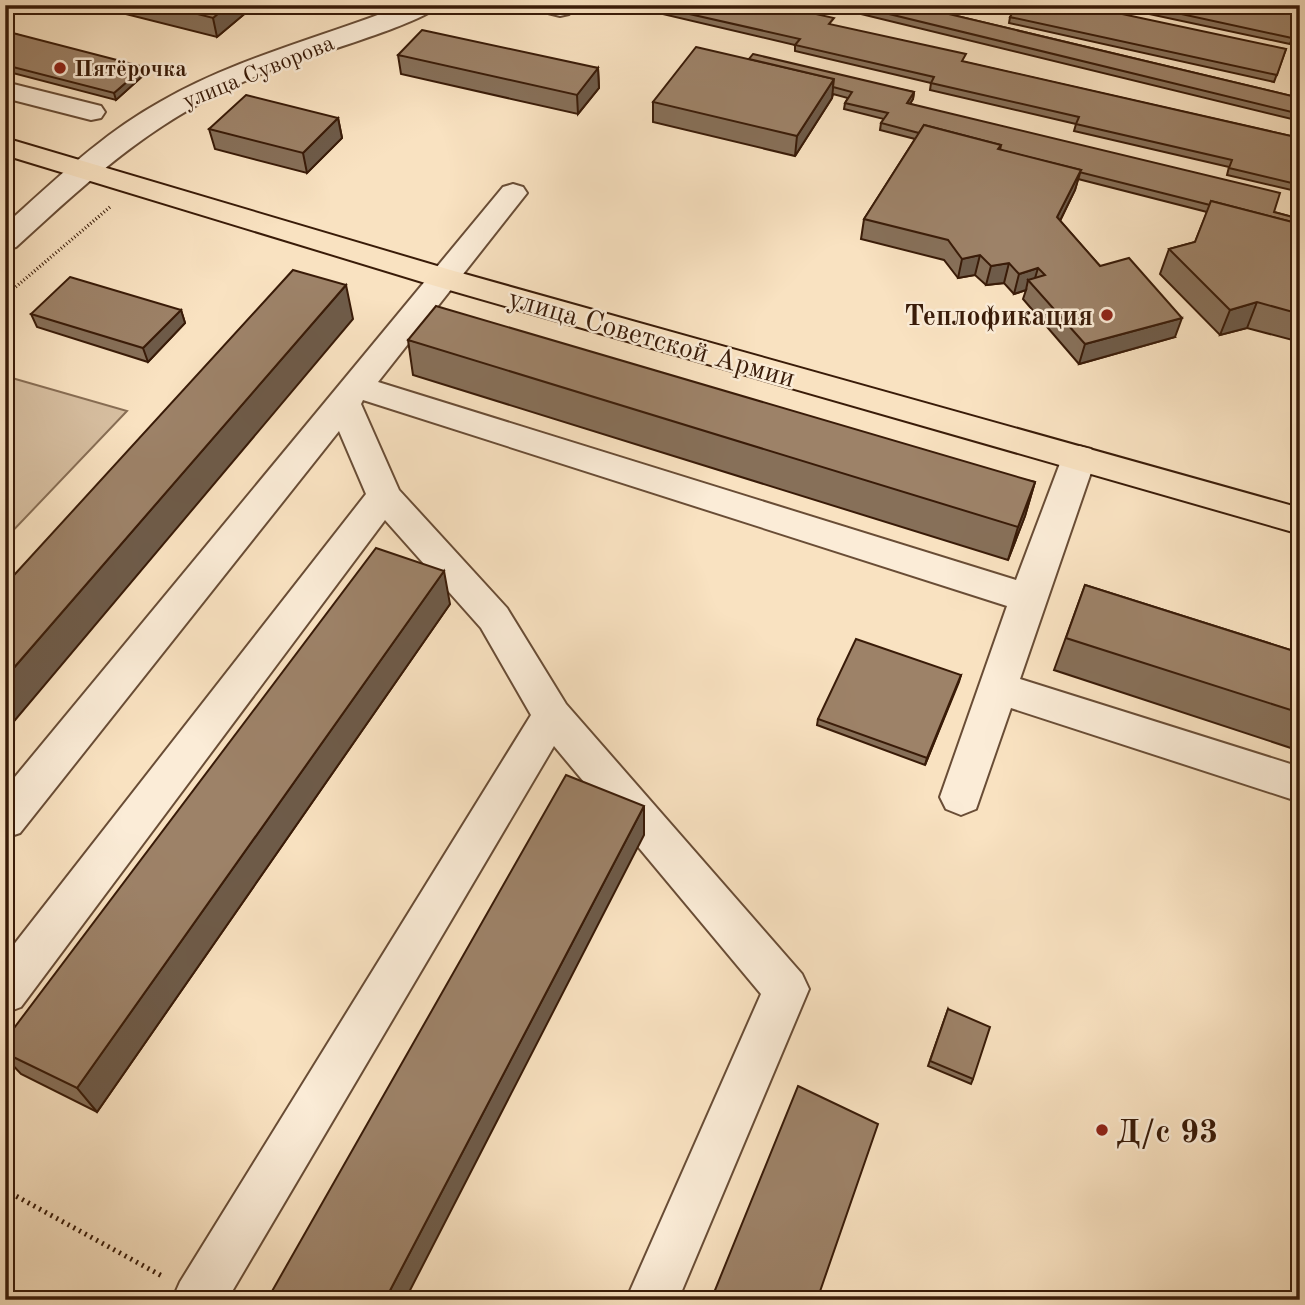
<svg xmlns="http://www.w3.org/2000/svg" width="1305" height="1305" font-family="'Old Standard TT',serif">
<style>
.green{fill:#d8c0a2;stroke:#886e55;stroke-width:2}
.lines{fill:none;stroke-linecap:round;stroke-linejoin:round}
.minor-casing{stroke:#694d36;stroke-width:4}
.major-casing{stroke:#391b08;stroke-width:4}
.path-far1{stroke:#391b08;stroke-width:3.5;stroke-dasharray:1 2.5;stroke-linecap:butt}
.path{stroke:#391b08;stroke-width:5;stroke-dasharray:2 4.5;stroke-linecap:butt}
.minor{fill:#fbecd7;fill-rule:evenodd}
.major{fill:#f9e2c1;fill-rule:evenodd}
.wall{fill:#877059;stroke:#391b08;stroke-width:2}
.shaded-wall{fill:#6e5b49;stroke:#391b08;stroke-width:2}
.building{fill:#9d8268;stroke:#391b08;stroke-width:2}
.poi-dot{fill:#8f2418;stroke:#fbecd7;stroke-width:2.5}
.labels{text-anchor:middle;stroke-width:5;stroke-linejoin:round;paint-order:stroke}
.far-poi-label{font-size:23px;font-weight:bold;fill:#391b08;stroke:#fbecd7;text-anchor:start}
.far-street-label{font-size:23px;fill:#391b08;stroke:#fbecd7}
.poi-label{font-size:28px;font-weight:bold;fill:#391b08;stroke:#fbecd7;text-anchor:end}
.street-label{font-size:28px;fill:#391b08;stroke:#fbecd7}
.near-poi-label{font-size:33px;font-weight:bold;fill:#391b08;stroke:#fbecd7;text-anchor:start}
</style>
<rect width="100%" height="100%" fill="#f9e2c1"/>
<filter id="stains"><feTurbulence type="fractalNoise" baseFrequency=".00286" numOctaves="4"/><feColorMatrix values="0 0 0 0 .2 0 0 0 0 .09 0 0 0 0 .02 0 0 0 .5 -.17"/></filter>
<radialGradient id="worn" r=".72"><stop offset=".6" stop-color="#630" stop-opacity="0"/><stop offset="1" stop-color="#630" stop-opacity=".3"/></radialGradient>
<path class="green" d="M5,376L127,411L5,539Z"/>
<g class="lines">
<g class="minor-casing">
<g id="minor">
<path d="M404,5H439C428,22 299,59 271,70C162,113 101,169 16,247L5,250V225C54,181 102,134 160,102C236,58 323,37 404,5Z"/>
<path d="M533,5H570L572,9L569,14L560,16L536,10Z"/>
<path d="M5,82L101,106L105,112L101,118L91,120L5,98Z"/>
<path d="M513,184L523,187L527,193L378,382L1016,580L1062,458L1067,449L1079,446L1091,449L1096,458L1020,679L1300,767V802L1011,708L976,809L961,815L946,809L940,797L1007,606L363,400L361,404L399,490L507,608L566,704L802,974L809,989L678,1300H626L761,994L554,746L227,1300H172L180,1282L531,715L481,628L385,520L21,1007L5,1013V956L366,494L339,431L20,833L5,838V789L503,187Z"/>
</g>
</g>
<g class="major-casing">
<path id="major" d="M5,138L454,271L1300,508V534L432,285L5,155Z"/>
</g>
<path class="path-far1" d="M5,296L110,207"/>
<g class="path">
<path d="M5,1190L162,1276"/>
<path d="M5,1296L7,1300"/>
</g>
<use href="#minor" class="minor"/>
<use href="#major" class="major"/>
</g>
<g class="wall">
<path d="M90,5H255L217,37Z"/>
<path d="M824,5H911L1300,98V121Z"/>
<path d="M1107,5H1263L1300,15L1290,44Z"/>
<path d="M1282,5H1299L1298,9Z"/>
<path d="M654,6L964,62L1300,138V192L1227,175L1229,167L1074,131L1076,124L930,90L931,83L795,51V45L654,12Z"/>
<path d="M1010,17L1286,49L1274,82L1009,23Z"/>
<path d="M5,31L146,73L116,100L5,71Z"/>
<path d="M398,55L598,68L599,88L578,114L401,74Z"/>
<path d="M749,59L914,92L913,99L910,104L1274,212L1300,219V342L1247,328L1220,335L1160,274L1169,249L1195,242L1207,212L1078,179L1075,190L1060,221L1100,266L1175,337L1079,364L1023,299L1026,290L1014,294L1004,283L986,285L975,275L958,278L944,260L861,239L864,219L915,139L880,130L881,123L884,119L844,109L845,103L848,98L833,94L832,98L795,156L653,122V102Z"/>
<path d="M338,118L342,138L307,173L215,149L209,129Z"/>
<path d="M181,310L185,323L148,362L37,327L31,314Z"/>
<path d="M408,340L1035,482L1025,516L1008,560L413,375Z"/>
<path d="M1085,585L1300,653V751L1054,670Z"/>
<path d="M450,604L97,1112L21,1074L5,1057V1040Z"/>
<path d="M961,675L925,765L817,725L818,719Z"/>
<path d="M948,1009L973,1079L971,1084L928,1066Z"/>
</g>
<g class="shaded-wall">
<path d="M228,5H255L217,37L213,18Z"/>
<path d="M144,67L146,73L116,100L114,93Z"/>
<path d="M598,68L599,88L578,114L577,95Z"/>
<path d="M834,79L832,98L795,156L797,136Z"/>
<path d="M914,92L913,99L906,110L907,103Z"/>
<path d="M338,118L342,138L307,173L303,153Z"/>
<path d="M1081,170L1075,190L1052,237L1057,217Z"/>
<path d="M980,255L975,275L958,278L962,259Z"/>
<path d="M1009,263L1004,283L986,285L991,266Z"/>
<path d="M1038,268L1033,285L1028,280L1026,290L1014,294L1019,274Z"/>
<path d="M346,285L353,319L5,732V678Z"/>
<path d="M1257,302L1247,328L1220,335L1230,310Z"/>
<path d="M181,310L185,323L148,362L143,348Z"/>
<path d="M1182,318L1175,337L1079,364L1085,344Z"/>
<path d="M1035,482L1025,516L1008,560L1018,527Z"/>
<path d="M444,571L450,604L97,1112L77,1088Z"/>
<path d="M961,675L959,682L925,765L927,758Z"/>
<path d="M644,806V835L405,1300H385Z"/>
</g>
<g class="building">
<path d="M162,5H228L213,18Z"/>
<path d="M776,5L834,18L829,24L966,54L962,61L1300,138V185L1229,168L1232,160L1076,124L1079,117L931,83L934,77L795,45L800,39L654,6Z"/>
<path d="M852,5H911L1300,98V114Z"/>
<path d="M1017,5H1080L1286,49L1277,75L1010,17Z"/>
<path d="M1140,5H1263L1300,13V15L1292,38Z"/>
<path d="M422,30L598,68L577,95L398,55Z"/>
<path d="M5,31L144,67L114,93L5,65Z"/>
<path d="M696,47L834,79L797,136L653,102Z"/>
<path d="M753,54L914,92L907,103L1280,193L1274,212L1300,219V224L1211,201L1210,205L1079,172L1081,170L1000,150L1001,145L924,125L919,133L881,123L888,113L845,103L852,92L833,87L834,79L749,59Z"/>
<path d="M246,95L338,118L303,153L209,129Z"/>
<path d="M924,125L1001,145L998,149L1081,170L1057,217L1100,266L1129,258L1182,318L1085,344L1028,280L1045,275L1038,268L1019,274L1009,263L991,266L980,255L962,259L948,240L864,219Z"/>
<path d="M1211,201L1300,224V314L1257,302L1230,310L1169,249L1195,242Z"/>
<path d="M293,270L346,285L5,678V585Z"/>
<path d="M70,277L181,310L143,348L31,314Z"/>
<path d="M436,306L1035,482L1018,527L408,340Z"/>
<path d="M376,548L444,571L77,1088L5,1053V1040Z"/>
<path d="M1085,585L1300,653V713L1066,638Z"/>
<path d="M856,639L961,675L927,758L818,719Z"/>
<path d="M566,775L644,806L385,1300H267Z"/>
<path d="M948,1009L990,1027L973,1079L930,1061Z"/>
<path d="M798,1086L878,1124L817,1300H711Z"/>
</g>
<g class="poi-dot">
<circle cx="60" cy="68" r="7"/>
<circle cx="1107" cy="315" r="7"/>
<circle cx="1102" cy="1130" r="7"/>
</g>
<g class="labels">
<g class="far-poi-label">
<text x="74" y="76">Пятёрочка</text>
</g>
<g class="far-street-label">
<text transform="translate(258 71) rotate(-22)" y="8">улица Суворова</text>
</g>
<g class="poi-label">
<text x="1093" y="325">Теплофикация</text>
</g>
<g class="street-label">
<text transform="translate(652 337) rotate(16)" y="10">улица Советской Армии</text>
</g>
<g class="near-poi-label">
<text x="1116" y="1142">Д/с 93</text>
</g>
</g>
<rect width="1305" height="1305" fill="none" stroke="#f9e2c1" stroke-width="28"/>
<rect x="7" y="7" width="1291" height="1291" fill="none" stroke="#391b08" stroke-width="3.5"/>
<rect x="14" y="14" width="1277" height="1277" fill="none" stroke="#391b08" stroke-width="2"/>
<rect width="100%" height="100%" filter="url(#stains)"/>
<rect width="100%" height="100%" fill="url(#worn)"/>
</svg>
